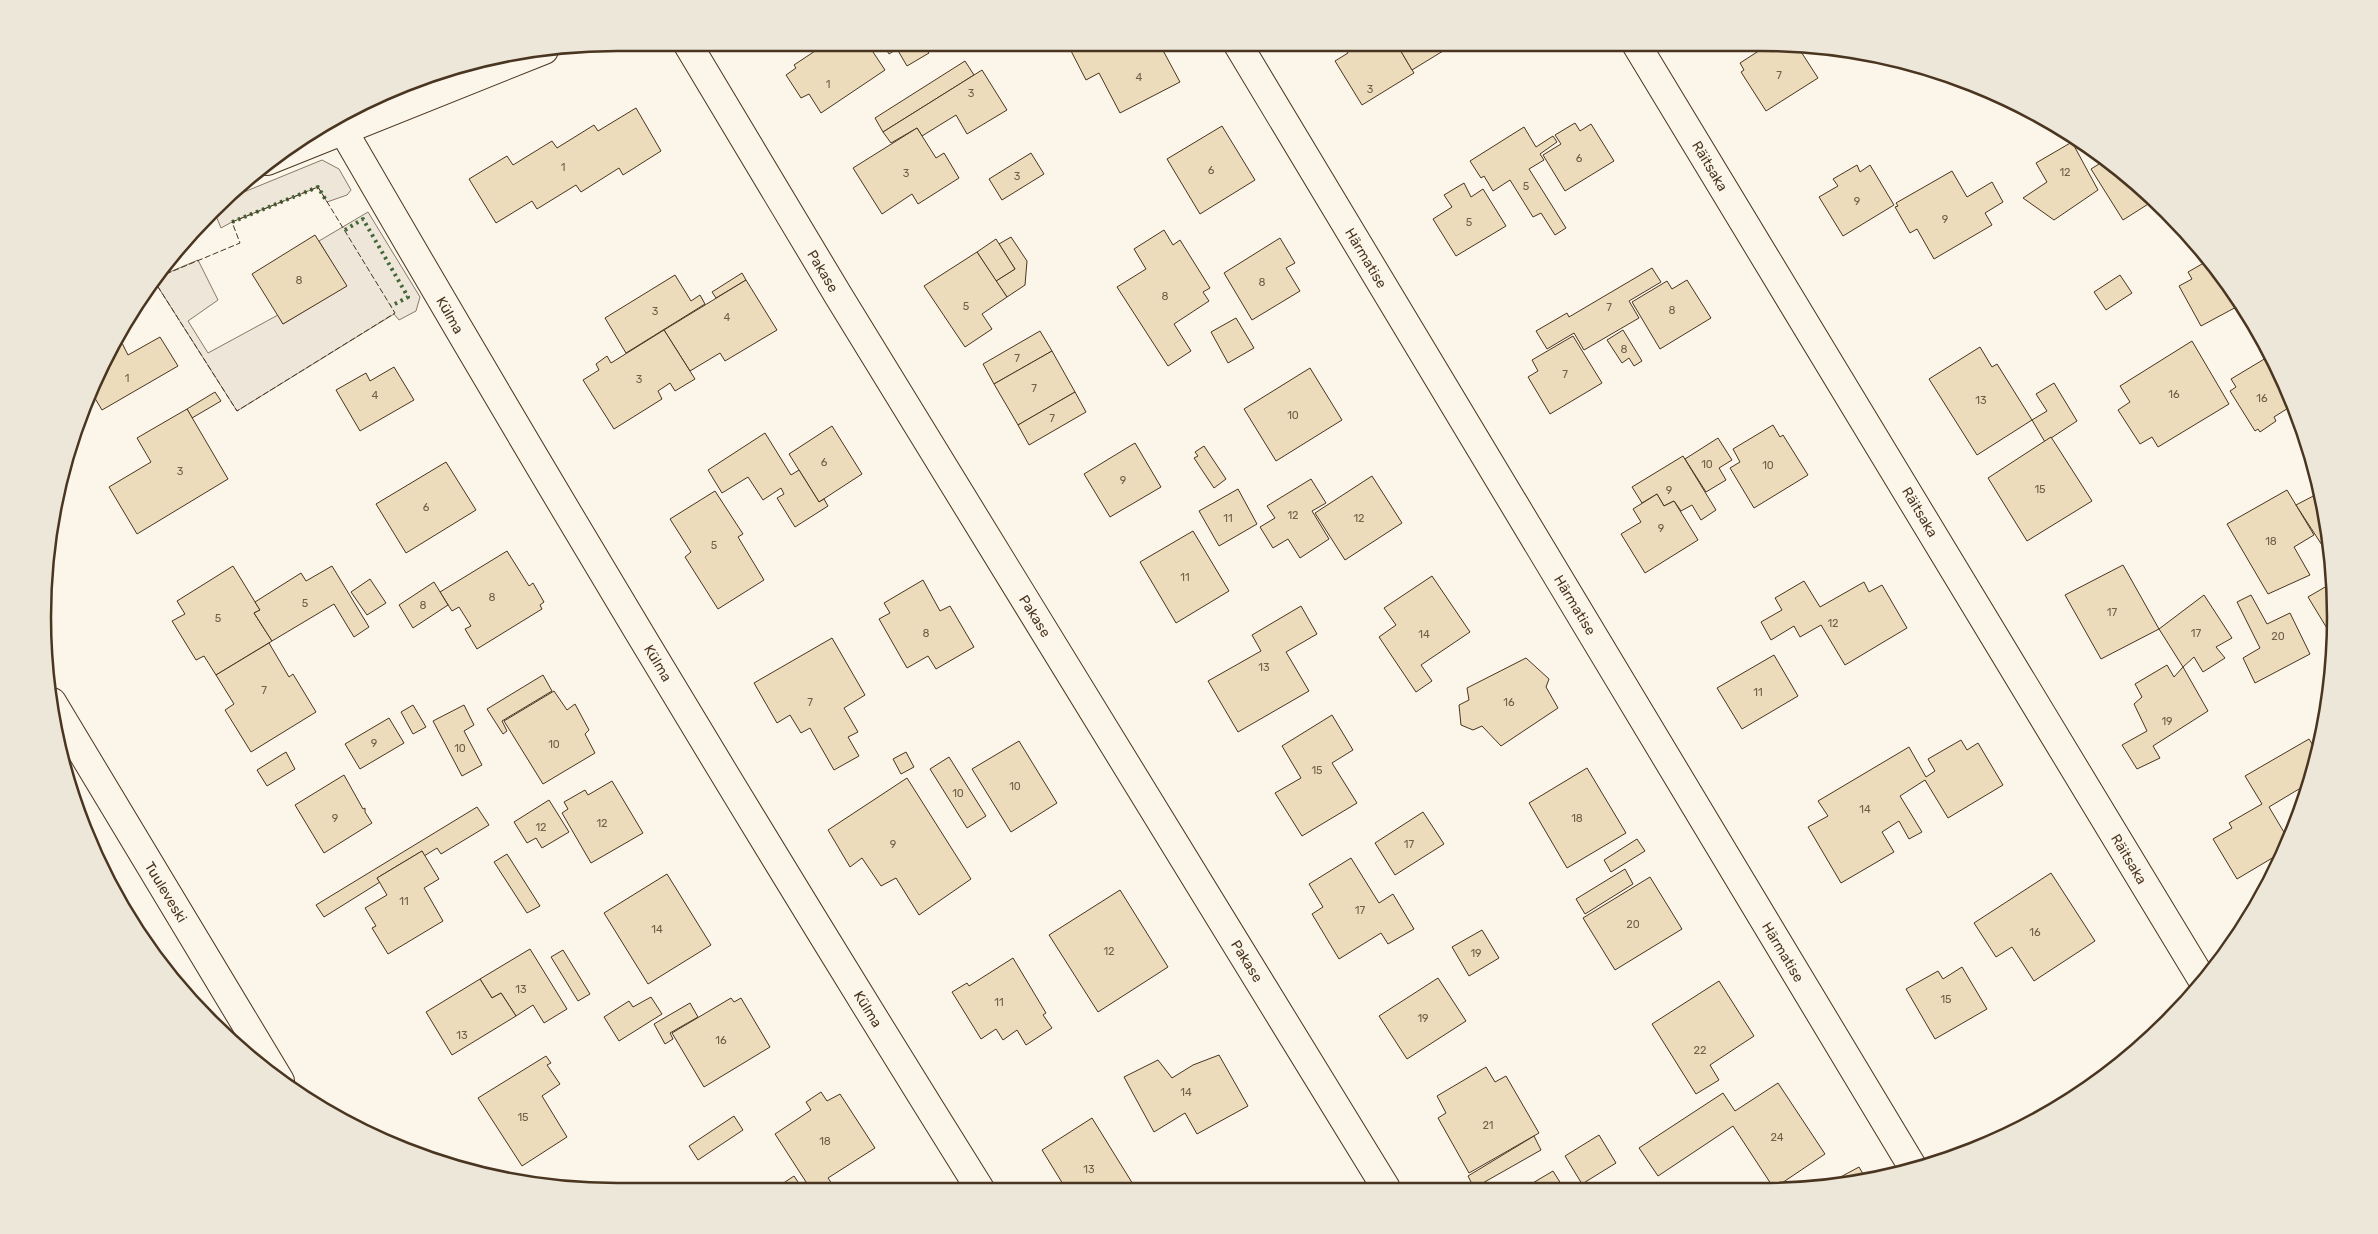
<svg xmlns="http://www.w3.org/2000/svg" width="2378" height="1234" font-family="Rubik,sans-serif">
<style>
.green{fill:#ede6d9;stroke:#887966}
.building{fill:#ecdcbc;stroke:#4a3520}
.lines{fill:none;stroke-linecap:round;stroke-linejoin:round}
.street-casing{stroke:#4a3520;stroke-width:30}
.street{stroke:#fbf6e9;stroke-width:28}
.hedge{stroke:#436837;stroke-width:4;stroke-dasharray:2.5 4;stroke-linecap:butt}
.fence{stroke:#4a3520;stroke-width:1;stroke-dasharray:6 2.5;stroke-linecap:butt}
.labels{text-anchor:middle;stroke-width:4;stroke-linejoin:round;paint-order:stroke}
.number-label{font-size:11px;fill:#725f47}
.street-label{font-size:14px;fill:#4a3520;stroke:#fbf6e9}
.rim{fill:none;stroke:#4a3520;stroke-width:2.5}
</style>
<rect width="100%" height="100%" fill="#fbf6e9"/>
<g class="green">
<path d="M322,160L339,169L351,190L347,195L327,202L318,187L232,222L221,228L214,211L227,199Z"/>
<path d="M368,212L420,297L416,311L399,320L394,314L237,411L153,279L198,260L218,300L188,321L208,353L278,315L283,324L346,286L319,241Z"/>
</g>
<g class="building">
<path d="M827,43H867L885,70L821,113L809,94L801,98L786,75L796,68L794,65Z"/>
<path d="M882,43H923L929,53L907,66L897,49L889,54Z"/>
<path d="M1081,43H1115L1118,48L1128,43H1159L1180,82L1120,113L1099,73L1086,80L1070,49Z"/>
<path d="M1350,43H1396L1414,73L1362,105L1335,61L1348,53L1345,47Z"/>
<path d="M1396,43H1438L1443,51L1412,70Z"/>
<path d="M1786,44H1796L1818,78L1766,111L1741,72L1744,70L1740,63L1768,45L1772,52Z"/>
<path d="M965,61L974,75L883,132L875,118Z"/>
<path d="M982,70L1007,110L967,134L956,115L922,136L917,128L891,143L883,132Z"/>
<path d="M636,108L661,151L623,175L619,168L581,192L576,185L537,209L532,201L496,223L469,179L507,156L513,165L552,141L557,148L594,125L598,131Z"/>
<path d="M1575,123L1580,131L1591,124L1614,161L1565,191L1543,155L1561,144L1555,135Z"/>
<path d="M1222,126L1255,180L1200,214L1167,159Z"/>
<path d="M1524,127L1536,147L1553,136L1557,142L1540,154L1544,160L1529,169L1566,228L1555,235L1541,213L1533,217L1510,180L1493,191L1484,176L1481,178L1470,161Z"/>
<path d="M917,128L936,158L944,153L959,178L918,204L912,194L882,214L853,168Z"/>
<path d="M2072,142L2098,190L2054,220L2023,198L2047,182L2036,163Z"/>
<path d="M1031,153L1044,174L1002,200L989,179Z"/>
<path d="M2107,159L2153,201L2123,220L2091,169Z"/>
<path d="M1857,165L1860,172L1870,165L1894,205L1843,236L1819,197L1838,186L1833,179Z"/>
<path d="M1952,171L1967,197L1992,182L2003,202L1985,213L1992,225L1934,259L1917,229L1910,233L1895,207L1898,206L1896,203Z"/>
<path d="M1464,183L1471,197L1483,189L1506,226L1456,256L1433,219L1452,207L1444,195Z"/>
<path d="M1164,230L1173,245L1180,240L1210,288L1203,292L1209,301L1174,324L1191,351L1168,366L1117,287L1146,269L1134,249Z"/>
<path d="M315,235L347,286L283,324L252,274Z"/>
<path d="M1011,237L1027,261L1025,285L1007,297L996,281L1015,269L999,244Z"/>
<path d="M1280,238L1295,263L1286,268L1300,291L1252,320L1224,273Z"/>
<path d="M996,239L1015,269L996,281L977,252Z"/>
<path d="M977,252L1007,297L982,314L992,329L965,347L924,286Z"/>
<path d="M2209,260L2240,305L2201,326L2179,286L2192,279L2188,272Z"/>
<path d="M1652,268L1661,282L1629,301L1639,318L1584,350L1574,333L1547,349L1536,331L1567,313L1569,317Z"/>
<path d="M742,273L746,280L716,298L712,292Z"/>
<path d="M675,275L691,301L700,295L705,304L626,353L605,318Z"/>
<path d="M2120,275L2132,293L2106,310L2094,292Z"/>
<path d="M746,280L777,330L725,361L720,353L690,371L664,330Z"/>
<path d="M1687,280L1711,318L1660,349L1632,302L1667,281L1672,289Z"/>
<path d="M1236,318L1254,348L1228,363L1211,332Z"/>
<path d="M664,330L695,379L675,391L670,383L658,391L662,399L614,429L583,380L599,370L596,364L607,356L611,363Z"/>
<path d="M1623,330L1642,361L1634,366L1629,358L1622,363L1607,340Z"/>
<path d="M1040,331L1052,351L994,384L983,364Z"/>
<path d="M1573,336L1602,383L1550,414L1528,377L1538,371L1532,360Z"/>
<path d="M119,337L128,355L160,337L178,366L102,410L90,390Z"/>
<path d="M2192,341L2229,404L2158,447L2152,437L2140,444L2118,410L2130,402L2120,386Z"/>
<path d="M1980,347L1992,367L1997,364L2032,420L1977,455L1929,379Z"/>
<path d="M1052,351L1075,392L1018,425L994,384Z"/>
<path d="M2266,358L2270,365L2273,363L2293,405L2274,417L2276,421L2260,432L2258,429L2255,431L2230,391L2236,387L2231,379Z"/>
<path d="M394,367L414,400L360,431L336,390L366,373L370,381Z"/>
<path d="M1310,368L1342,420L1276,461L1244,409Z"/>
<path d="M2054,383L2077,421L2045,442L2032,420L2047,411L2036,394Z"/>
<path d="M215,392L221,401L192,418L187,409Z"/>
<path d="M1075,392L1086,412L1029,445L1018,425Z"/>
<path d="M187,409L228,479L137,534L109,487L151,462L137,438Z"/>
<path d="M1773,425L1780,437L1783,435L1808,475L1754,508L1730,468L1740,462L1733,449Z"/>
<path d="M832,426L862,474L819,502L789,454Z"/>
<path d="M765,433L791,475L799,470L819,502L824,499L828,506L795,527L777,498L784,494L781,488L763,500L748,477L722,493L708,470Z"/>
<path d="M2051,437L2092,501L2027,541L1988,478Z"/>
<path d="M1718,438L1732,460L1719,468L1726,480L1706,492L1685,459Z"/>
<path d="M1135,443L1161,487L1110,517L1084,474Z"/>
<path d="M1204,446L1226,479L1214,488L1194,458L1198,456L1195,452Z"/>
<path d="M1683,456L1716,510L1701,520L1692,505L1681,511L1674,501L1664,506L1657,494L1642,503L1632,487Z"/>
<path d="M446,462L476,510L406,553L376,504Z"/>
<path d="M1372,476L1402,523L1345,560L1315,513Z"/>
<path d="M1311,479L1326,503L1312,511L1329,539L1300,558L1288,539L1273,548L1260,527L1275,518L1267,506Z"/>
<path d="M1238,489L1257,524L1219,546L1199,511Z"/>
<path d="M2287,490L2314,535L2294,547L2310,575L2268,594L2227,524Z"/>
<path d="M715,491L743,534L738,537L764,580L718,609L685,557L691,552L670,519Z"/>
<path d="M2319,493L2331,542V559L2296,505Z"/>
<path d="M1657,494L1664,506L1674,501L1698,540L1645,573L1621,534L1641,522L1633,509Z"/>
<path d="M1193,531L1229,591L1176,623L1140,562Z"/>
<path d="M507,551L529,586L533,583L544,602L540,605L542,609L477,649L465,629L471,626L459,607L452,611L440,592Z"/>
<path d="M2123,565L2159,629L2101,659L2065,595Z"/>
<path d="M233,566L260,610L254,613L272,641L216,675L204,656L196,660L172,621L185,614L177,601Z"/>
<path d="M332,566L369,627L354,637L334,604L272,641L254,613L260,610L255,602L301,573L306,581Z"/>
<path d="M1432,576L1470,632L1421,665L1432,681L1416,692L1379,637L1396,625L1384,608Z"/>
<path d="M370,579L386,603L367,615L351,592Z"/>
<path d="M923,580L940,611L950,606L974,647L936,669L928,656L907,668L879,619L890,613L884,603Z"/>
<path d="M1804,581L1820,607L1864,582L1869,592L1882,585L1907,628L1845,665L1821,625L1800,637L1794,626L1771,640L1761,622L1782,610L1775,598Z"/>
<path d="M434,582L448,605L413,628L399,605Z"/>
<path d="M2332,583L2333,627L2328,630L2308,597Z"/>
<path d="M2204,595L2232,638L2216,647L2225,658L2203,672L2194,657L2183,667L2159,629Z"/>
<path d="M2251,595L2267,624L2290,613L2310,654L2255,683L2243,658L2260,648L2237,602Z"/>
<path d="M1301,606L1317,634L1286,652L1309,691L1238,732L1208,681L1261,651L1252,635Z"/>
<path d="M832,638L865,695L844,708L858,732L848,737L859,756L834,770L810,728L801,733L790,715L777,723L754,683Z"/>
<path d="M269,643L289,677L293,674L316,712L251,752L225,710L234,704L216,675Z"/>
<path d="M1774,655L1798,696L1742,729L1717,688Z"/>
<path d="M1526,658L1549,679L1546,687L1558,708L1501,746L1482,726L1473,730L1461,725L1459,705L1469,700L1467,688Z"/>
<path d="M2167,665L2174,677L2183,667L2208,711L2153,746L2160,758L2137,769L2122,745L2147,731L2134,704L2142,697L2135,684Z"/>
<path d="M543,675L552,691L502,721L507,731L503,734L487,709Z"/>
<path d="M554,691L567,710L575,704L589,730L585,734L595,753L543,784L504,721Z"/>
<path d="M413,705L426,727L413,734L401,712Z"/>
<path d="M464,705L474,725L464,731L482,765L462,776L433,721Z"/>
<path d="M1332,715L1353,750L1332,763L1357,803L1302,836L1275,793L1301,778L1282,746Z"/>
<path d="M389,718L404,743L360,769L345,744Z"/>
<path d="M2309,739L2318,753L2309,783L2269,807L2288,839L2284,851L2237,879L2213,839L2232,828L2229,823L2262,804L2245,776Z"/>
<path d="M1961,740L1967,750L1978,743L2003,785L1948,818L1925,780L1900,796L1922,832L1909,839L1899,821L1882,832L1894,852L1841,883L1808,827L1828,816L1818,801L1909,747L1926,777L1935,771L1928,759Z"/>
<path d="M1019,741L1057,803L1011,832L972,769Z"/>
<path d="M286,752L295,769L267,786L257,770Z"/>
<path d="M906,752L914,767L901,774L893,759Z"/>
<path d="M949,757L986,816L967,828L930,769Z"/>
<path d="M1587,768L1626,833L1567,868L1529,803Z"/>
<path d="M344,775L363,809L365,808V812L372,823L324,853L295,805Z"/>
<path d="M907,778L971,879L919,915L896,878L881,886L862,858L850,867L828,830Z"/>
<path d="M612,781L643,833L591,863L562,813L568,809L564,802L585,790L588,795Z"/>
<path d="M549,800L569,832L542,848L536,838L527,843L514,822Z"/>
<path d="M477,807L489,825L441,854L437,848L424,856L422,851L377,878L380,882L324,917L316,905Z"/>
<path d="M1423,812L1444,844L1395,875L1375,843Z"/>
<path d="M1637,839L1645,851L1611,872L1604,860Z"/>
<path d="M422,851L439,879L424,888L443,921L388,954L372,928L376,926L365,908L387,895L377,878Z"/>
<path d="M507,854L540,906L527,913L494,862Z"/>
<path d="M1351,858L1379,903L1393,894L1414,929L1388,944L1381,933L1339,959L1312,914L1323,907L1309,884Z"/>
<path d="M1625,869L1633,884L1585,914L1576,899Z"/>
<path d="M2051,873L2095,941L2034,981L2012,947L1996,957L1974,923Z"/>
<path d="M667,874L711,945L648,984L604,913Z"/>
<path d="M1650,877L1682,929L1615,970L1583,918Z"/>
<path d="M1120,890L1168,967L1098,1012L1049,935Z"/>
<path d="M1482,930L1499,958L1469,976L1452,947Z"/>
<path d="M530,949L567,1009L544,1023L533,1005L516,1016L501,993L492,998L480,979Z"/>
<path d="M563,950L590,994L578,1001L551,957Z"/>
<path d="M1013,958L1046,1013L1043,1015L1052,1028L1026,1045L1017,1030L1003,1040L996,1029L981,1039L952,992L967,983L969,986Z"/>
<path d="M1962,967L1987,1009L1935,1039L1906,989L1938,971L1943,979Z"/>
<path d="M1438,978L1466,1021L1407,1059L1379,1016Z"/>
<path d="M480,979L492,998L501,993L516,1016L452,1055L426,1012Z"/>
<path d="M1719,981L1754,1036L1710,1065L1719,1080L1696,1094L1652,1024Z"/>
<path d="M651,997L662,1014L619,1041L604,1017L629,1001L633,1007Z"/>
<path d="M731,998L734,1002L741,998L770,1047L704,1087L672,1033Z"/>
<path d="M690,1003L698,1017L670,1033L673,1039L665,1044L654,1024Z"/>
<path d="M1219,1055L1248,1106L1197,1134L1185,1113L1154,1132L1124,1077L1158,1060L1172,1078L1193,1065Z"/>
<path d="M546,1056L551,1063L547,1065L560,1084L542,1096L567,1137L522,1166L478,1098Z"/>
<path d="M1486,1067L1495,1082L1506,1076L1539,1133L1469,1173L1438,1118L1446,1113L1437,1096Z"/>
<path d="M1778,1083L1825,1154L1776,1187H1773L1733,1126L1658,1176L1639,1148L1723,1093L1735,1111Z"/>
<path d="M821,1092L827,1101L840,1094L875,1148L828,1178L836,1190H773L794,1176L802,1188L808,1185L775,1134L811,1110L806,1102Z"/>
<path d="M734,1116L743,1130L698,1160L689,1146Z"/>
<path d="M1092,1118L1136,1189H1066L1042,1150Z"/>
<path d="M1599,1135L1616,1163L1582,1184L1565,1156Z"/>
<path d="M1534,1136L1541,1150L1474,1188L1468,1176Z"/>
<path d="M1859,1167L1866,1179L1836,1187H1822Z"/>
<path d="M1553,1171L1563,1187H1526Z"/>
<path d="M867,1183L872,1189H856Z"/>
</g>
<g class="lines">
<g class="street-casing">
<g id="street">
<path d="M687,43L838,295L1386,1188"/>
<path d="M1237,43L1912,1166"/>
<path d="M1636,44L2203,981"/>
<path d="M344,132C550,488 762,840 980,1189"/>
<path d="M267,161L544,50"/>
<path d="M52,702L280,1081"/>
</g>
</g>
<use href="#street" class="street"/>
<g class="hedge">
<path d="M232,222L318,187L327,202"/>
<path d="M345,230L363,219L408,297L391,306"/>
</g>
<path class="fence" d="M153,279L237,411L395,313L318,187L232,222L240,243L154,279"/>
</g>
<g class="labels">
<g class="number-label">
<text x="1779" y="79">7</text>
<text x="1139" y="81">4</text>
<text x="828" y="88">1</text>
<text x="1370" y="93">3</text>
<text x="971" y="97">3</text>
<text x="1579" y="162">6</text>
<text x="563" y="171">1</text>
<text x="1211" y="174">6</text>
<text x="2065" y="176">12</text>
<text x="906" y="177">3</text>
<text x="1017" y="180">3</text>
<text x="1526" y="190">5</text>
<text x="1857" y="205">9</text>
<text x="1945" y="223">9</text>
<text x="1469" y="226">5</text>
<text x="299" y="284">8</text>
<text x="1262" y="286">8</text>
<text x="1165" y="300">8</text>
<text x="966" y="310">5</text>
<text x="1609" y="311">7</text>
<text x="1672" y="314">8</text>
<text x="655" y="315">3</text>
<text x="727" y="321">4</text>
<text x="1624" y="353">8</text>
<text x="1017" y="362">7</text>
<text x="1565" y="378">7</text>
<text x="127" y="382">1</text>
<text x="639" y="383">3</text>
<text x="1034" y="392">7</text>
<text x="2174" y="398">16</text>
<text x="375" y="399">4</text>
<text x="2262" y="402">16</text>
<text x="1981" y="404">13</text>
<text x="1293" y="419">10</text>
<text x="1052" y="422">7</text>
<text x="824" y="466">6</text>
<text x="1707" y="468">10</text>
<text x="1768" y="469">10</text>
<text x="180" y="475">3</text>
<text x="1123" y="484">9</text>
<text x="2040" y="493">15</text>
<text x="1669" y="494">9</text>
<text x="426" y="511">6</text>
<text x="1293" y="519">12</text>
<text x="1228" y="522">11</text>
<text x="1359" y="522">12</text>
<text x="1661" y="532">9</text>
<text x="2271" y="545">18</text>
<text x="714" y="549">5</text>
<text x="1185" y="581">11</text>
<text x="492" y="601">8</text>
<text x="305" y="607">5</text>
<text x="423" y="609">8</text>
<text x="2112" y="616">17</text>
<text x="218" y="622">5</text>
<text x="1833" y="627">12</text>
<text x="926" y="637">8</text>
<text x="2196" y="637">17</text>
<text x="1424" y="638">14</text>
<text x="2278" y="640">20</text>
<text x="1264" y="671">13</text>
<text x="264" y="694">7</text>
<text x="1758" y="696">11</text>
<text x="810" y="706">7</text>
<text x="1509" y="706">16</text>
<text x="2167" y="725">19</text>
<text x="374" y="747">9</text>
<text x="554" y="748">10</text>
<text x="460" y="752">10</text>
<text x="1317" y="774">15</text>
<text x="1015" y="790">10</text>
<text x="958" y="797">10</text>
<text x="1865" y="813">14</text>
<text x="335" y="822">9</text>
<text x="1577" y="822">18</text>
<text x="602" y="827">12</text>
<text x="541" y="831">12</text>
<text x="893" y="848">9</text>
<text x="1409" y="848">17</text>
<text x="404" y="905">11</text>
<text x="1360" y="914">17</text>
<text x="1633" y="928">20</text>
<text x="657" y="933">14</text>
<text x="2035" y="936">16</text>
<text x="1109" y="955">12</text>
<text x="1476" y="957">19</text>
<text x="521" y="993">13</text>
<text x="1946" y="1003">15</text>
<text x="999" y="1006">11</text>
<text x="1423" y="1022">19</text>
<text x="462" y="1039">13</text>
<text x="721" y="1044">16</text>
<text x="1700" y="1054">22</text>
<text x="1186" y="1096">14</text>
<text x="523" y="1121">15</text>
<text x="1488" y="1129">21</text>
<text x="1777" y="1141">24</text>
<text x="825" y="1145">18</text>
<text x="1089" y="1173">13</text>
</g>
<g class="street-label">
<text transform="translate(1710 166) rotate(59)" y="5">Räitsaka</text>
<text transform="translate(1366 258) rotate(59)" y="5">Härmatise</text>
<text transform="translate(823 271) rotate(59)" y="5">Pakase</text>
<text transform="translate(450 315) rotate(60)" y="5">Külma</text>
<text transform="translate(1920 512) rotate(59)" y="5">Räitsaka</text>
<text transform="translate(1575 605) rotate(59)" y="5">Härmatise</text>
<text transform="translate(1035 616) rotate(58)" y="5">Pakase</text>
<text transform="translate(658 663) rotate(59)" y="5">Külma</text>
<text transform="translate(2129 859) rotate(59)" y="5">Räitsaka</text>
<text transform="translate(166 892) rotate(59)" y="5">Tuuleveski</text>
<text transform="translate(1783 952) rotate(59)" y="5">Härmatise</text>
<text transform="translate(1247 961) rotate(58)" y="5">Pakase</text>
<text transform="translate(868 1009) rotate(58)" y="5">Külma</text>
</g>
</g>
<path d="M0 0H2378V1234H0ZM617 51H1761A566 566 0 0 1 2327 617V617A566 566 0 0 1 1761 1183H617A566 566 0 0 1 51 617V617A566 566 0 0 1 617 51Z" fill="#ede7d9" fill-rule="evenodd"/>
<path class="rim" d="M617 51H1761A566 566 0 0 1 2327 617V617A566 566 0 0 1 1761 1183H617A566 566 0 0 1 51 617V617A566 566 0 0 1 617 51Z"/>
</svg>
